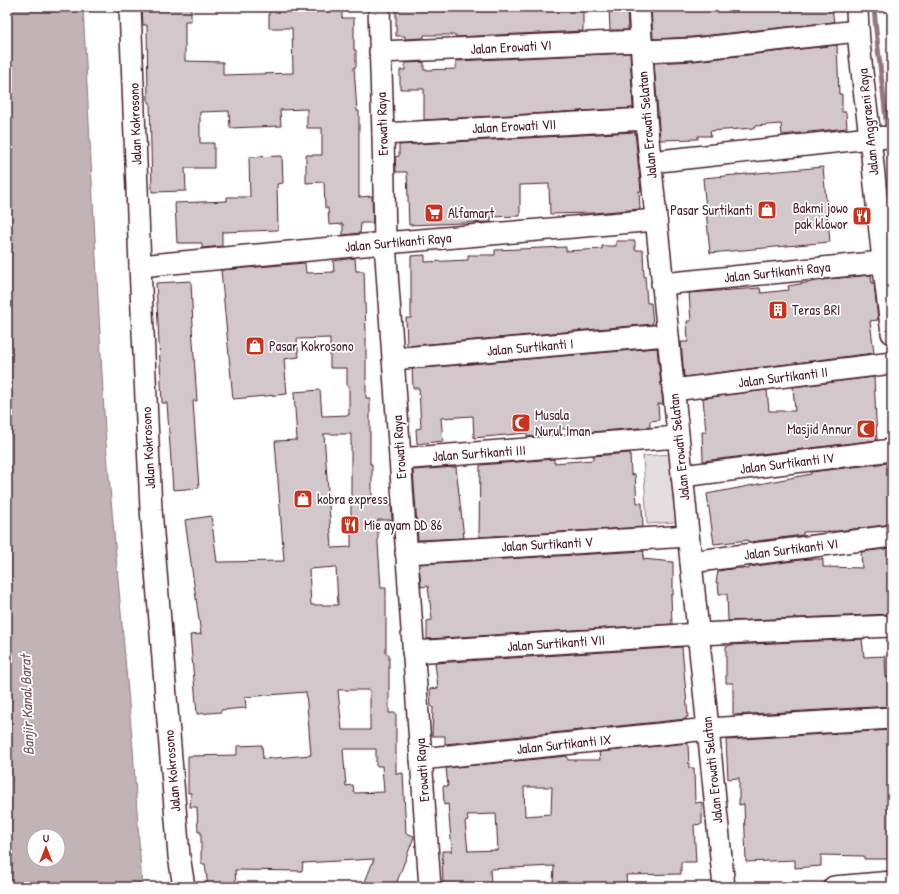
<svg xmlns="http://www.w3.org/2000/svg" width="899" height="894" font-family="'Patrick Hand',sans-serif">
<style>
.green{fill:#e5dee0;stroke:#987e86}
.water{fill:#c1b3b6;stroke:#91787e;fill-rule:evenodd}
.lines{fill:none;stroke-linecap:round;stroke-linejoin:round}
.stream{stroke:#91787e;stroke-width:5}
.building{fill:#d2c7cb;stroke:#4a1f2b;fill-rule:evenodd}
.minor-casing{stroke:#4a1f2b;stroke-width:24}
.minor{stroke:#fff;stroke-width:21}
.labels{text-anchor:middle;stroke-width:3.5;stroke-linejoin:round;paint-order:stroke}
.street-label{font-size:14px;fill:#4a1f2b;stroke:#fff}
.poi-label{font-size:14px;fill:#4a1f2b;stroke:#fff;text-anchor:start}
.water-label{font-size:15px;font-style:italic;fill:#74535c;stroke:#fff}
</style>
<rect width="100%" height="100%" fill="#fff"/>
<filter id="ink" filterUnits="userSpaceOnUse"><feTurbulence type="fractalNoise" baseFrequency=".025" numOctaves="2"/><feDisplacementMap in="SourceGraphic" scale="8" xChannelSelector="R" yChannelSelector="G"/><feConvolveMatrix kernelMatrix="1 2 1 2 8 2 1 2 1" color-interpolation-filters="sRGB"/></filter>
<g filter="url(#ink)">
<path class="green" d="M671,454L676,522L647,524L643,456Z"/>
<path class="water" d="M7,7H83L105,431L133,749L142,887H7ZM34,836H58V860H34Z"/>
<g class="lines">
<g class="stream">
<path d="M874,7C877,49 884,91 887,133"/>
<path d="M888,141L892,180"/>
</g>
</g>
<g class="building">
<path d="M142,7H191V21H185V61L223,62V75L293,73L292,28H269V7H342V18H354V50H356V67H354L357,111H359V197L372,196L373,223H361L360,233L343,235V224L329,225L328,208H325L324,182L306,183V155H322V128H307V109L280,110L281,126L230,128L229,111L200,112V143H214V168H185L186,191L152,192L150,102H148L147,25H143Z"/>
<path d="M396,7H452V10L478,9V7H583V31L456,37V35H424V38L405,39V36H396Z"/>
<path d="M609,7H627L628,30H610Z"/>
<path d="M651,7H832L834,22L692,37L653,39Z"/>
<path d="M837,45L839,94H842V112H846L847,128L782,135L781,124L755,126V128L710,131L711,136H698V139L660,140L654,63L694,61Z"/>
<path d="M630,53L633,108L424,120V89H400V70H405V63L424,62V70L456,69V61Z"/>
<path d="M635,132L641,191H639L640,209L593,213L550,214L549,184L520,185V216L491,217V222L409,225L407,172H396L395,157L399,156V145Z"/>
<path d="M282,156L283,183L277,184L278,230L222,232V246L202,248V243H177L175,203L227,201V197H250L249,157Z"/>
<path d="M823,167L830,242L710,253L703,178Z"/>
<path d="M616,241H635V250H643L644,276H645L647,303H651L653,324L407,346L406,318H411V256L425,255V262L468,260V255H495V250L566,247V251L602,249V246H616Z"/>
<path d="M355,258L356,271H364L366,332V398H370V464H372V500L391,499L392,520H378V543L381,588H386V654H389V713H396V774L403,773L406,833L414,836V837L395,887H363L374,859L303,863L302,871L235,870L236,884L208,887L205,864H201V832H198L197,807H190L191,793H188V756L237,755V746L262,745L263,759L311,755L306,692L245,697L246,708L221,710V712L197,714L190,635L201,634L185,520L211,516L217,562L284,561L275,441L297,440L294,392L320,390L322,416L349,415V386H347V368H330V338L297,339L299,357L284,359L287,394L233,399L221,270L305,263L306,273L334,272L333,261ZM324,434H351V547L332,548ZM336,567L338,605H311L309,569ZM338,690H370V730H342ZM343,749H376V766H382L384,792L354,793L353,785L346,786Z"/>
<path d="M871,275L872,283H874L878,320L870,321L874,353L684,377L681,342H688L687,321H691L689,293L760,288L761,293L789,290L788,286L829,279Z"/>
<path d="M191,281L193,326H192L197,401H193L199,488L173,490L167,403H162L156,283Z"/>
<path d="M657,348L663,404H658L659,420L650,421V427L591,432V429H555V435L527,437V433L474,438L473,416L441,418L443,441L417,444L416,429L421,428L419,388H413L412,369Z"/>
<path d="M874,377L877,440L703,461L702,432H706L703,398L767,390L769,411H795L793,387Z"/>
<path d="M630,453L631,475L635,474L637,503H642L643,527L479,537L480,465L554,459V463L593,460V456Z"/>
<path d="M888,463L889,498H892V524L838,531L803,532V535L750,542H748V540L714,544L707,494L811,474V472Z"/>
<path d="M456,467L464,538L418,540L413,470Z"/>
<path d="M892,548V614L728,621L727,594H719L718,583H716L718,571L738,568L749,569V567L808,559H823V567L862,568L861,552Z"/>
<path d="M644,551L643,559L673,562V595H671L672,624L427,639V621L432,620L428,586L421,587L419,564Z"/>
<path d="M862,639L864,657L885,656L886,677H892V706L733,715V683H726V646H729V645Z"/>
<path d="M682,647L688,717H686V719L445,744V736H432L433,707H431L430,689L438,688L435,663Z"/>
<path d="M892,730V859H864V856L821,855V866L795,868V860L746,862L744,804L739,805V778L728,779L726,740Z"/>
<path d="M688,743L689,768H694L695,803L702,802V824L694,825L696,862H681V874L626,875L627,887H567L553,886L554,866L490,869L491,884L477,885V887H443L442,851H452L448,804L444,805L443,786H448L446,768L567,756L568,760H600L599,752ZM524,787H552L551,814L525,816ZM496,814L498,850L468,851L465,822L468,821L467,815Z"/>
</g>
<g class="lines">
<g class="minor-casing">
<g id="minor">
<path d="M130,7L140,266L151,509L172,771L179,856L184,887"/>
<path d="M379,7L383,134L385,243L430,887"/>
<path d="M639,7L646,119L724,887"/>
<path d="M857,7C858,51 865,94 870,137C877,202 883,268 892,333"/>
<path d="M380,52L641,41L642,51L693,49L858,31"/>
<path d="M383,134L646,119"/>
<path d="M650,162L870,138L892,137"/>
<path d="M140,266L385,243L656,220"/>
<path d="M662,284L892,261"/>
<path d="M393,359L667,335"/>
<path d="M673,390L892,363"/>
<path d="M400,459L678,437"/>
<path d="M682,476L892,450"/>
<path d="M406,553L688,536"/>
<path d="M691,562L892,536"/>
<path d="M413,652L698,634L892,626"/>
<path d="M421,759L708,729L892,718"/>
<path d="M834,887L892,882"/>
</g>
</g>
<use href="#minor" class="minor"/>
</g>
</g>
<defs>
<g id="shop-square" transform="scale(1)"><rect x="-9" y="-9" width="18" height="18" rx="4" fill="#c8321e" stroke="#fff"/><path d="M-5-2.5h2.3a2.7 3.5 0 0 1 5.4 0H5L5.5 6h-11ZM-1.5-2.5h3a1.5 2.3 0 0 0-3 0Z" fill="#fff"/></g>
<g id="supermarket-square" transform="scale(1)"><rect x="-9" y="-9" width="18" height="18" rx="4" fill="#c8321e" stroke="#fff"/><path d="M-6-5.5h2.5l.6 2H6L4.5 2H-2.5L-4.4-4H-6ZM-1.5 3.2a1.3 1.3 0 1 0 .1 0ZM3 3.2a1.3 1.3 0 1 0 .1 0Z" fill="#fff"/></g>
<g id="restaurant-square" transform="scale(1)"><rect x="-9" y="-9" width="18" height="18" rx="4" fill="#c8321e" stroke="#fff"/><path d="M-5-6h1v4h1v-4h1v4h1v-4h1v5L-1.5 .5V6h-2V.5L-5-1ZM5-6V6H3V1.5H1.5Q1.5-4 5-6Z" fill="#fff"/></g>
<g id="building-square" transform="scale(1)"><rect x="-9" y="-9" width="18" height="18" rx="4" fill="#c8321e" stroke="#fff"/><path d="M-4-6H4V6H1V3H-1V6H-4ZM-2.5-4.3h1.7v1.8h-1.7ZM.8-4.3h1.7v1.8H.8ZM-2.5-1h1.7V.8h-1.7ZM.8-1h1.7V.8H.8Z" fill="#fff"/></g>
<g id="mosque-square" transform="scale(1)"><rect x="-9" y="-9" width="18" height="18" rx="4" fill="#c8321e" stroke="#fff"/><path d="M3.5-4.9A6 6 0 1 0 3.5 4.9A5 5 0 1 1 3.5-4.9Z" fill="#fff"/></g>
</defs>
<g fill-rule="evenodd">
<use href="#shop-square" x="767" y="210"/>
<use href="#supermarket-square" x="434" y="213"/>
<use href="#restaurant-square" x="862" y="216"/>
<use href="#building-square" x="778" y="310"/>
<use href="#shop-square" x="255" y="346"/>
<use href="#mosque-square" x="521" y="423"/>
<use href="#mosque-square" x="866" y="429"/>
<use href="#shop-square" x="303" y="499"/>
<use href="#restaurant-square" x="350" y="525"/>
</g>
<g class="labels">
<g class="street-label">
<text transform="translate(511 47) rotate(-3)" y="5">Jalan Erowati VI</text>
<text transform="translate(868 122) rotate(-96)" y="5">Jalan Anggraeni Raya</text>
<text transform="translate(135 124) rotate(-92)" y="5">Jalan Kokrosono</text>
<text transform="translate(382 124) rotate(-92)" y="5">Erowati Raya</text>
<text transform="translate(647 125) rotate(-95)" y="5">Jalan Erowati Selatan</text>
<text transform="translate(514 126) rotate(-3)" y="5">Jalan Erowati VII</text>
<text transform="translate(398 242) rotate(-5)" y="5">Jalan Surtikanti Raya</text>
<text transform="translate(777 272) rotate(-6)" y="5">Jalan Surtikanti Raya</text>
<text transform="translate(530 347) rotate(-5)" y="5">Jalan Surtikanti I</text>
<text transform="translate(783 377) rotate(-7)" y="5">Jalan Surtikanti II</text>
<text transform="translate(399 447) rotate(-94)" y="5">Erowati Raya</text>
<text transform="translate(679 447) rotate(-96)" y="5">Jalan Erowati Selatan</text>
<text transform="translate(148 448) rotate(-93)" y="5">Jalan Kokrosono</text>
<text transform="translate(479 453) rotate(-4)" y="5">Jalan Surtikanti III</text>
<text transform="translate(787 463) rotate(-7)" y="5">Jalan Surtikanti IV</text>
<text transform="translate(547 544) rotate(-3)" y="5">Jalan Surtikanti V</text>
<text transform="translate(791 549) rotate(-7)" y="5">Jalan Surtikanti VI</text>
<text transform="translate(556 643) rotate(-4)" y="5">Jalan Surtikanti VII</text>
<text transform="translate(564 744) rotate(-6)" y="5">Jalan Surtikanti IX</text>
<text transform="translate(422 770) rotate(-94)" y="5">Erowati Raya</text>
<text transform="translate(712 770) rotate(-96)" y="5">Jalan Erowati Selatan</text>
<text transform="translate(172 771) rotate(-95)" y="5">Jalan Kokrosono</text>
</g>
<g class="poi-label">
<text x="848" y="213" text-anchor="end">Bakmi jowo<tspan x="848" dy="16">pak klowor</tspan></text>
<text x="753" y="215" text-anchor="end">Pasar Surtikanti</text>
<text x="448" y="218">Alfamart</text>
<text x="792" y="315">Teras BRI</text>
<text x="269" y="351">Pasar Kokrosono</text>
<text x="535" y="420">Musala<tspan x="535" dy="16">Nurul Iman</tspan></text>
<text x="852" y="434" text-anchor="end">Masjid Annur</text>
<text x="317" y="504">kobra express</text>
<text x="364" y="530">Mie ayam DD 86</text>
</g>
<g class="water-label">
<text transform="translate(27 705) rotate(-92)" y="5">Banjir Kanal Barat</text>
</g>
</g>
<rect width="899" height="894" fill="none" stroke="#fff" stroke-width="24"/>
<rect x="12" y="12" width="875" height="870" fill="none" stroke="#4a1f2b" stroke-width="1.5" filter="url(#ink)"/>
<g transform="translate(46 848)"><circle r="19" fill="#ffffff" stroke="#b7a5aa"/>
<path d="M0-3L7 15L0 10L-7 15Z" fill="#c8321e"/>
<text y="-6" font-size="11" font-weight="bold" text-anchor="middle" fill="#4a1f2b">U</text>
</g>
</svg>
